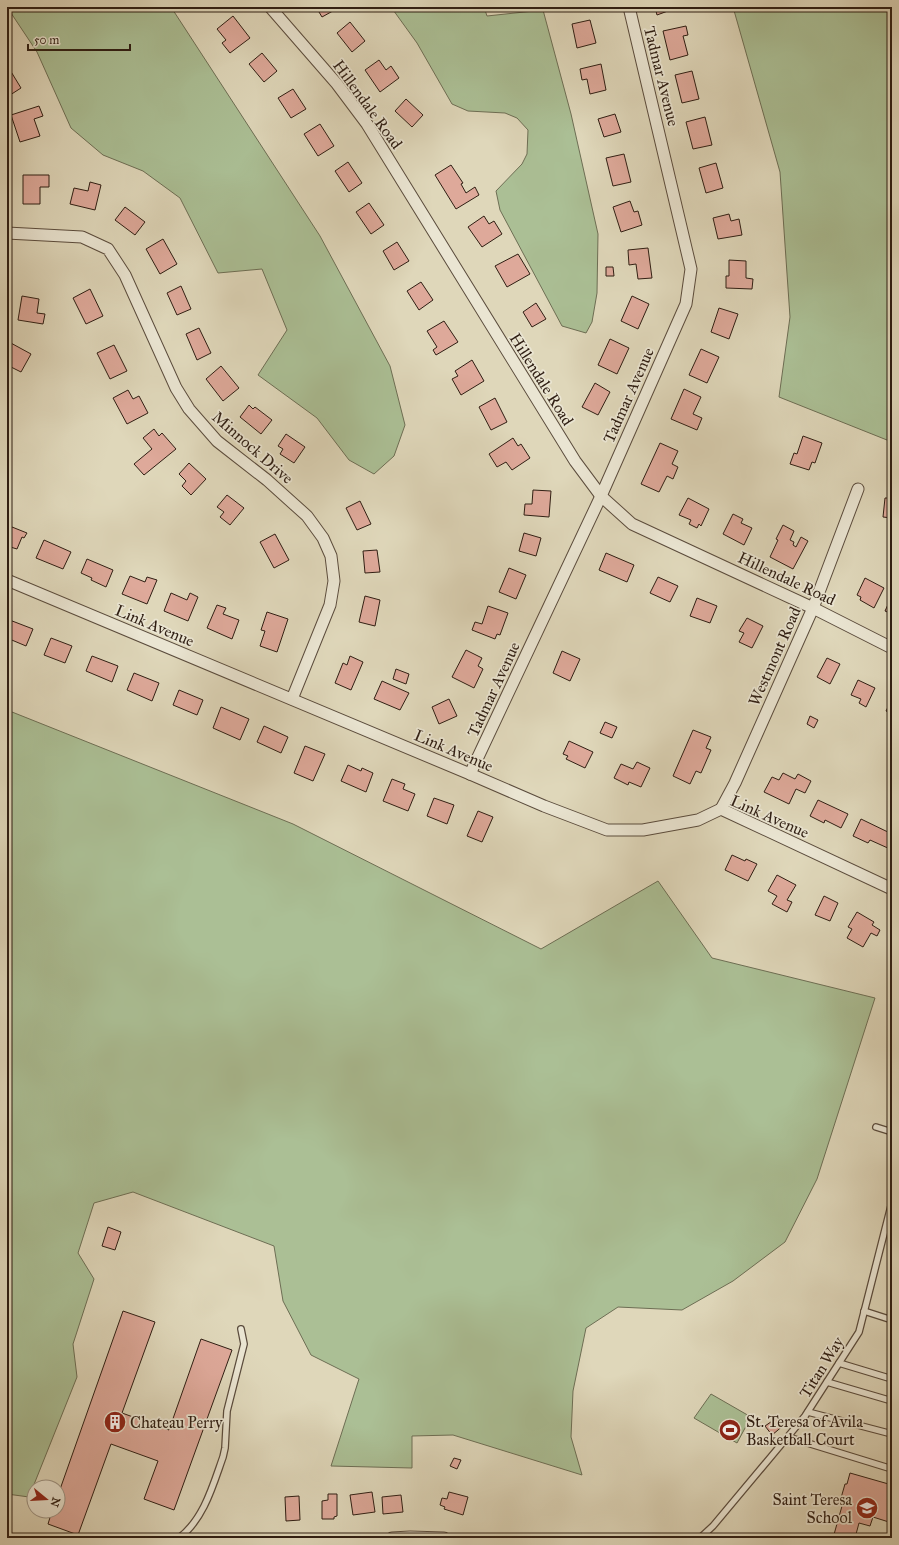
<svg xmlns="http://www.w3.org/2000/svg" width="899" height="1545" font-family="'IM FELL Great Primer',serif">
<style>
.green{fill:#abbf95;stroke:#6d6e54}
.building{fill:#dea99a;stroke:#2f1e13}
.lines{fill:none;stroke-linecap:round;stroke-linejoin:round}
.lane-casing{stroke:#5b4c3d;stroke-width:8}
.street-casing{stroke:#5b4c3d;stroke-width:13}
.lane{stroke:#eae5d2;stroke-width:5.5}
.street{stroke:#eae5d2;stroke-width:11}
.labels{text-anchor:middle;stroke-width:3.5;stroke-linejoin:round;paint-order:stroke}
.street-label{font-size:16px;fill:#2f1e13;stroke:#eae5d2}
.poi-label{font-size:16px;fill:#2f1e13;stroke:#eae5d2;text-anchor:start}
</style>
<rect width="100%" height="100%" fill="#dfd7ba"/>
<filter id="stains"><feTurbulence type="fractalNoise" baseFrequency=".005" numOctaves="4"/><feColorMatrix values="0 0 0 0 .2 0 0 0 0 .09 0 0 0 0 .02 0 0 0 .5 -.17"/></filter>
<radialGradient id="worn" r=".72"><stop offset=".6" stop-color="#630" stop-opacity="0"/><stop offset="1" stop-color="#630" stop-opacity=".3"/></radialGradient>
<g class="green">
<path d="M7,7H171L320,236L390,366L405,425L394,456L374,474L349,460L317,418L258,375L287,330L262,269L218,273L180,198L143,171L103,155L71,128L37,52Z"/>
<path d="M391,7H484L487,16L543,10L571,114L598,234L597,293L592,322L586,333L562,326L500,210L496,191L522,164L527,154L528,130L517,118L505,113L468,111L452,104L417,43Z"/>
<path d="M733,7H892V442L779,397L790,317L780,172Z"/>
<path d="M7,710L293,824L541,949L658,881L712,958L875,998L817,1179L785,1242L733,1281L682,1310L618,1307L586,1328L573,1391L571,1437L582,1475L453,1435L412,1436V1468L331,1466L359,1379L311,1355L283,1301L274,1246L133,1192L94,1203L78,1253L94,1279L73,1344L77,1377L29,1497L7,1494Z"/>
<path d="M711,1394L751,1417L737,1443L694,1418Z"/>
</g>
<g class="building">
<path d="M316,7H340L322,17Z"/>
<path d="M655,7H676V8L657,15Z"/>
<path d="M233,16L250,38L230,53L222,43L226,40L217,29Z"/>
<path d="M590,20L596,43L577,48L572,24Z"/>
<path d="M350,22L365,41L352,52L337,33Z"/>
<path d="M686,26L688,35L683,36L688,55L670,60L663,31Z"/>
<path d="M262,53L277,71L264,82L249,64Z"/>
<path d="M379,60L386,70L391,66L399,78L380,92L365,70Z"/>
<path d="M601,64L606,90L590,94L587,79L582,80L580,69Z"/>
<path d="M10,70L21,88L7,97V72Z"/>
<path d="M692,71L699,99L682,103L675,75Z"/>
<path d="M293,89L306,109L291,118L278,98Z"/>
<path d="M406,99L423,115L412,127L395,111Z"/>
<path d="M39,106L43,116L34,119L40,136L20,142L11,115Z"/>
<path d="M615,114L621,132L604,137L598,119Z"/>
<path d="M705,117L712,145L693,149L686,122Z"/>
<path d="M320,124L334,146L318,156L304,134Z"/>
<path d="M624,154L631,182L613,186L606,158Z"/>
<path d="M348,162L362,183L349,192L335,171Z"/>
<path d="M716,163L723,188L706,193L699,168Z"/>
<path d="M451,165L463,183L461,184L466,193L475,187L479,195L456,209L435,175Z"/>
<path d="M23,175H49V187H40V204H23Z"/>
<path d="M90,182L101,185L95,210L70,204L74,188L88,191Z"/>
<path d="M630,201L634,212L638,211L642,225L621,232L613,207Z"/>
<path d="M369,203L384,225L371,234L356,212Z"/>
<path d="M125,207L145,222L135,235L115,220Z"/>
<path d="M729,214L731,221L739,219L742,235L718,239L713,218Z"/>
<path d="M484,216L489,224L494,221L502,234L482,247L468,227Z"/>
<path d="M163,239L177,264L160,274L146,249Z"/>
<path d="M397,242L409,261L394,270L383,251Z"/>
<path d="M648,248L652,278L638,279L636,264L629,265L628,250Z"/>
<path d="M518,254L530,274L507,287L495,266Z"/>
<path d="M729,260L746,261V278L753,279L752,289L726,288V276H729Z"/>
<path d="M606,267H613L614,276H606Z"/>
<path d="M421,282L433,300L419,310L407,291Z"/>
<path d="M181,286L191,309L177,315L167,293Z"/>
<path d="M90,289L103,316L86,324L73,298Z"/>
<path d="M22,296L39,299L37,313L45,314L43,324L18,320Z"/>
<path d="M632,296L649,304L638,329L621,321Z"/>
<path d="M536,303L546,319L532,327L523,312Z"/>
<path d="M719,308L738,314L729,339L711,332Z"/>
<path d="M444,321L458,342L436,355L433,350L437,347L427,331Z"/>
<path d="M199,328L211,353L197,360L186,334Z"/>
<path d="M610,339L629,348L617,374L598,365Z"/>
<path d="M9,342L31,354L21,372L7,365V345Z"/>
<path d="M114,345L127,371L110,379L97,353Z"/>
<path d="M701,349L719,357L707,383L689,375Z"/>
<path d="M472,360L484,381L461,395L452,379L458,376L455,371Z"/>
<path d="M221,366L239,388L223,401L206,379Z"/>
<path d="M595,383L610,392L598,415L582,407Z"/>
<path d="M684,389L701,397L693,414L702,418L697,430L671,419Z"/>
<path d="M128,390L133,399L139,396L148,413L127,424L113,398Z"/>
<path d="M495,398L507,422L491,430L479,407Z"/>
<path d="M249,405L253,409L255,407L272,420L261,434L240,417Z"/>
<path d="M154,429L159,436L162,433L176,449L144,475L134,464L152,449L143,438Z"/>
<path d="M286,434L305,447L294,463L280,454L283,449L278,446Z"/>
<path d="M803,436L822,443L815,463L812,462L809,470L790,464L794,453L797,454Z"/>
<path d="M513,438L518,446L521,444L530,458L512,470L506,462L497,467L489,454Z"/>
<path d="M660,443L678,451L672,464L678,467L673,479L667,476L659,492L641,484Z"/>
<path d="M189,463L206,479L191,495L182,486L186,481L179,474Z"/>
<path d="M890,487H892V518L883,517L885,498H889Z"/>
<path d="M533,490L551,491L549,517L524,515L525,504H532Z"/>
<path d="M227,495L244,508L230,525L220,517L224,512L217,507Z"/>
<path d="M688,498L709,509L701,526L699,524L697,528L689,524L691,520L679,515Z"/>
<path d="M360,501L371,524L357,530L346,508Z"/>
<path d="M733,514L743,519L741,523L752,528L744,545L723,534Z"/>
<path d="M7,525L27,533L24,538L22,537L17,549L7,546Z"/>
<path d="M783,525L794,531L790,540L794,542L793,545L796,547L801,537L808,541L793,569L770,557L778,540L776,539Z"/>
<path d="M524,533L541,538L536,556L519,551Z"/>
<path d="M275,534L289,560L274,568L260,542Z"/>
<path d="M44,540L71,552L63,569L36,558Z"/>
<path d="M377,550L380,572L365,573L363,551Z"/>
<path d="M606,553L634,565L627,582L599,570Z"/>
<path d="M87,559L113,570L106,587L91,580L92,578L81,573Z"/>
<path d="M509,568L526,575L516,599L499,592Z"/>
<path d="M130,576L145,582L147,577L157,580L147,604L122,594Z"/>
<path d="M658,577L678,586L670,602L650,593Z"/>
<path d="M865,578L884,588L874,608L860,600L861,597L857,595Z"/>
<path d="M171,593L187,600L190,593L198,597L188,621L164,611Z"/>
<path d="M365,596L380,600L375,626L359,622Z"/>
<path d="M892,596V614L885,611Z"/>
<path d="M697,598L717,606L710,623L690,616Z"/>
<path d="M217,605L226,608L223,614L239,620L232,639L207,628Z"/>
<path d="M488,606L508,613L500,635L497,634L495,639L472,630L475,622L482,624Z"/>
<path d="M267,612L288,619L277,652L260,646L265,631L261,630Z"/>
<path d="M747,618L763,626L752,648L739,642L744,633L739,631Z"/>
<path d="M7,619L33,629L26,646L7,638Z"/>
<path d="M51,638L72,646L65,663L44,655Z"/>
<path d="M466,650L482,658L478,666L483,669L474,688L452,677Z"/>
<path d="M562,651L580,659L570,681L553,673Z"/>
<path d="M92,656L118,666L112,682L86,671Z"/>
<path d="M350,656L363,662L351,690L335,683L343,663L347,665Z"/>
<path d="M827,658L840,664L830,684L817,677Z"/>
<path d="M396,669L409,674L406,684L393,679Z"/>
<path d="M134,673L159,683L152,701L127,690Z"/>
<path d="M858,680L875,688L866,707L859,703L861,699L851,695Z"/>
<path d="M382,681L409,693L400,710L374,699Z"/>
<path d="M179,690L203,700L197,715L173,705Z"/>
<path d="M449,699L457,716L439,724L432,707Z"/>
<path d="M892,699V714L886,711Z"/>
<path d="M221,707L249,719L240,740L213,728Z"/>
<path d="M810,716L818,720L814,728L807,724Z"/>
<path d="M605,722L617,727L612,738L600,733Z"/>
<path d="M264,726L288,737L281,753L257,742Z"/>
<path d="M693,730L711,737L706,748L711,750L701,773L696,771L690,784L673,776Z"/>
<path d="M569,741L593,752L585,768L566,759L568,756L563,754Z"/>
<path d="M305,746L325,754L313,781L294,773Z"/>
<path d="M637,762L650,768L641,787L629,782L628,785L614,778L621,764L633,769Z"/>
<path d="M348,765L361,771L362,768L373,773L366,792L341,781Z"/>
<path d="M783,773L795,779L798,774L811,781L805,793L796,789L789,804L764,792L772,777L779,780Z"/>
<path d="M392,779L405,784L403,789L415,794L408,811L383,801Z"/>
<path d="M434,798L454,805L447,824L427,816Z"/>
<path d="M818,800L848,814L841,828L825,820L824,823L810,816Z"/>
<path d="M478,811L493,817L482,842L467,836Z"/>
<path d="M861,819L892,834V844L890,849L870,840L868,843L853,836Z"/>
<path d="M732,855L745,861L746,859L757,864L748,881L725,870Z"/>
<path d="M777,875L796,885L787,900L792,902L787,912L772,904L777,896L768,891Z"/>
<path d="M824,896L838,903L830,921L815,915Z"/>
<path d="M857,912L874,922L872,925L880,930L877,936L871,933L863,947L847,938L852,929L848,927Z"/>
<path d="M108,1227L121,1232L115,1250L102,1246Z"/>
<path d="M123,1311L155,1322L122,1413L169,1430L201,1339L232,1350L174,1510L144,1499L158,1461L111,1444L78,1535L48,1524L52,1511H58V1495Z"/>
<path d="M778,1417L784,1425L772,1435L765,1426Z"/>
<path d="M454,1458L461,1460L457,1469L450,1466Z"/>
<path d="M850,1473L892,1485V1523L873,1517L870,1526L859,1523L855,1538H833L844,1499L841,1498L845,1484H847Z"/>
<path d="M372,1492L375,1512L353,1515L350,1495Z"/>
<path d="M449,1492L468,1497L463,1515L444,1509L445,1507L440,1505L442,1498L447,1499Z"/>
<path d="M328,1494H337V1516L334,1517V1519H322V1501L328,1500Z"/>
<path d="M401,1495L403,1512L383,1514L382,1497Z"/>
<path d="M299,1496L300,1520L286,1521L285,1497Z"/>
</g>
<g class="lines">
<g class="lane-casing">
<g id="lane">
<path d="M876,1127L892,1132"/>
<path d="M864,1311L892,1320"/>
<path d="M839,1363L892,1379"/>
<path d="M827,1382L892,1401"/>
<path d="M808,1412L892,1434"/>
<path d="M788,1437L892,1469"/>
<path d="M179,1538C204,1519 213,1485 223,1457L225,1448L227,1411L244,1344L241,1329"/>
<path d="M700,1538L713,1526L805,1416L859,1332L892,1202"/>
</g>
</g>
<g class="street-casing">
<g id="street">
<path d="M270,7L337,84L367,124L575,461L601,496L632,524L813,608L892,648"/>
<path d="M7,233L82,237L108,249L125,275L176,388L189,409L217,441L267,480L307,516L323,538L331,556L334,581L330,605L292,699"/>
<path d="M7,580L470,774L544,806L607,830H643L698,820L721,809L892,889"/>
<path d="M470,774L601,496L686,304L691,269L629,7"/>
<path d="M721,809L735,783L813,608L858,489"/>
<path d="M392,1538L410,1537L444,1538"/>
</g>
</g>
<use href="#lane" class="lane"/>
<use href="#street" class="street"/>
</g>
<defs>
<g id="building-disc" transform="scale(1.15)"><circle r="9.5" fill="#8f2418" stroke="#eae5d2"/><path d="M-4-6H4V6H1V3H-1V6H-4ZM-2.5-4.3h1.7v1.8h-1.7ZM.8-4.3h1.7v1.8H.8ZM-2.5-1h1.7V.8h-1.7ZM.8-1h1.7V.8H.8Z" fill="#fff"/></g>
<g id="stadium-disc" transform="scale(1.15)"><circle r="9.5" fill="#8f2418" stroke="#eae5d2"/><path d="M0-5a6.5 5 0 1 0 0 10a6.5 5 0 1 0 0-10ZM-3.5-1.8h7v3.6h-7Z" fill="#fff"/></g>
<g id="school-disc" transform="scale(1.15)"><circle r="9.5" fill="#8f2418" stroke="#eae5d2"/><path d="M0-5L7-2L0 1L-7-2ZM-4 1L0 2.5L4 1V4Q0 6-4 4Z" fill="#fff"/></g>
</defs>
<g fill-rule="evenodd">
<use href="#building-disc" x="115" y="1422"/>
<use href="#stadium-disc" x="730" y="1430"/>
<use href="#school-disc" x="867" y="1508"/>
</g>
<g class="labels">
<g class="street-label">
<text transform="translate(662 76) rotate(76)" y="6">Tadmar Avenue</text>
<text transform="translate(368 104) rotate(54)" y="6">Hillendale Road</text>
<text transform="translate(542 379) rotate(58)" y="6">Hillendale Road</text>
<text transform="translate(628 395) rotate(-66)" y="6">Tadmar Avenue</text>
<text transform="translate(253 447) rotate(41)" y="6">Minnock Drive</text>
<text transform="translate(787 578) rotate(25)" y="6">Hillendale Road</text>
<text transform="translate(155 625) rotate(23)" y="6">Link Avenue</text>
<text transform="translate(774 656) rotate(-66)" y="6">Westmont Road</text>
<text transform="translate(493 689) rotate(-65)" y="6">Tadmar Avenue</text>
<text transform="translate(454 750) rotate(23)" y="6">Link Avenue</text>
<text transform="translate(770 816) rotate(24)" y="6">Link Avenue</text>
<text transform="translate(821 1367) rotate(-58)" y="6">Titan Way</text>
</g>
<g class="poi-label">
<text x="746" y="1427">St. Teresa of Avila<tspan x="746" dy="18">Basketball Court</tspan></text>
<text x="130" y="1428">Chateau Perry</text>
<text x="852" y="1505" text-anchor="end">Saint Teresa<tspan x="852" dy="18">School</tspan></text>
</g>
</g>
<rect width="899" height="1545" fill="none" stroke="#dfd7ba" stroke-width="24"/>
<rect x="8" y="8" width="883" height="1529" fill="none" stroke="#2f1e13" stroke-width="2"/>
<rect x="12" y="12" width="875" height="1521" fill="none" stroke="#2f1e13"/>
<g transform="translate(46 1499) rotate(108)"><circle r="19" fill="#eae5d2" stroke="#9f9586"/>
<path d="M0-3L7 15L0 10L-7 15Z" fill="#8f2418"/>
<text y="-6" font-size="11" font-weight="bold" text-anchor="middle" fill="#2f1e13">N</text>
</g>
<path d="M28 44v6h102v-6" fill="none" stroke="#2f1e13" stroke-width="2"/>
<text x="34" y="44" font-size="12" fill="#2f1e13" stroke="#eae5d2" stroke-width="3" paint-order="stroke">50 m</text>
<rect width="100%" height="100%" filter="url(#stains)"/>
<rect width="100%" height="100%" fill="url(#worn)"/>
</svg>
